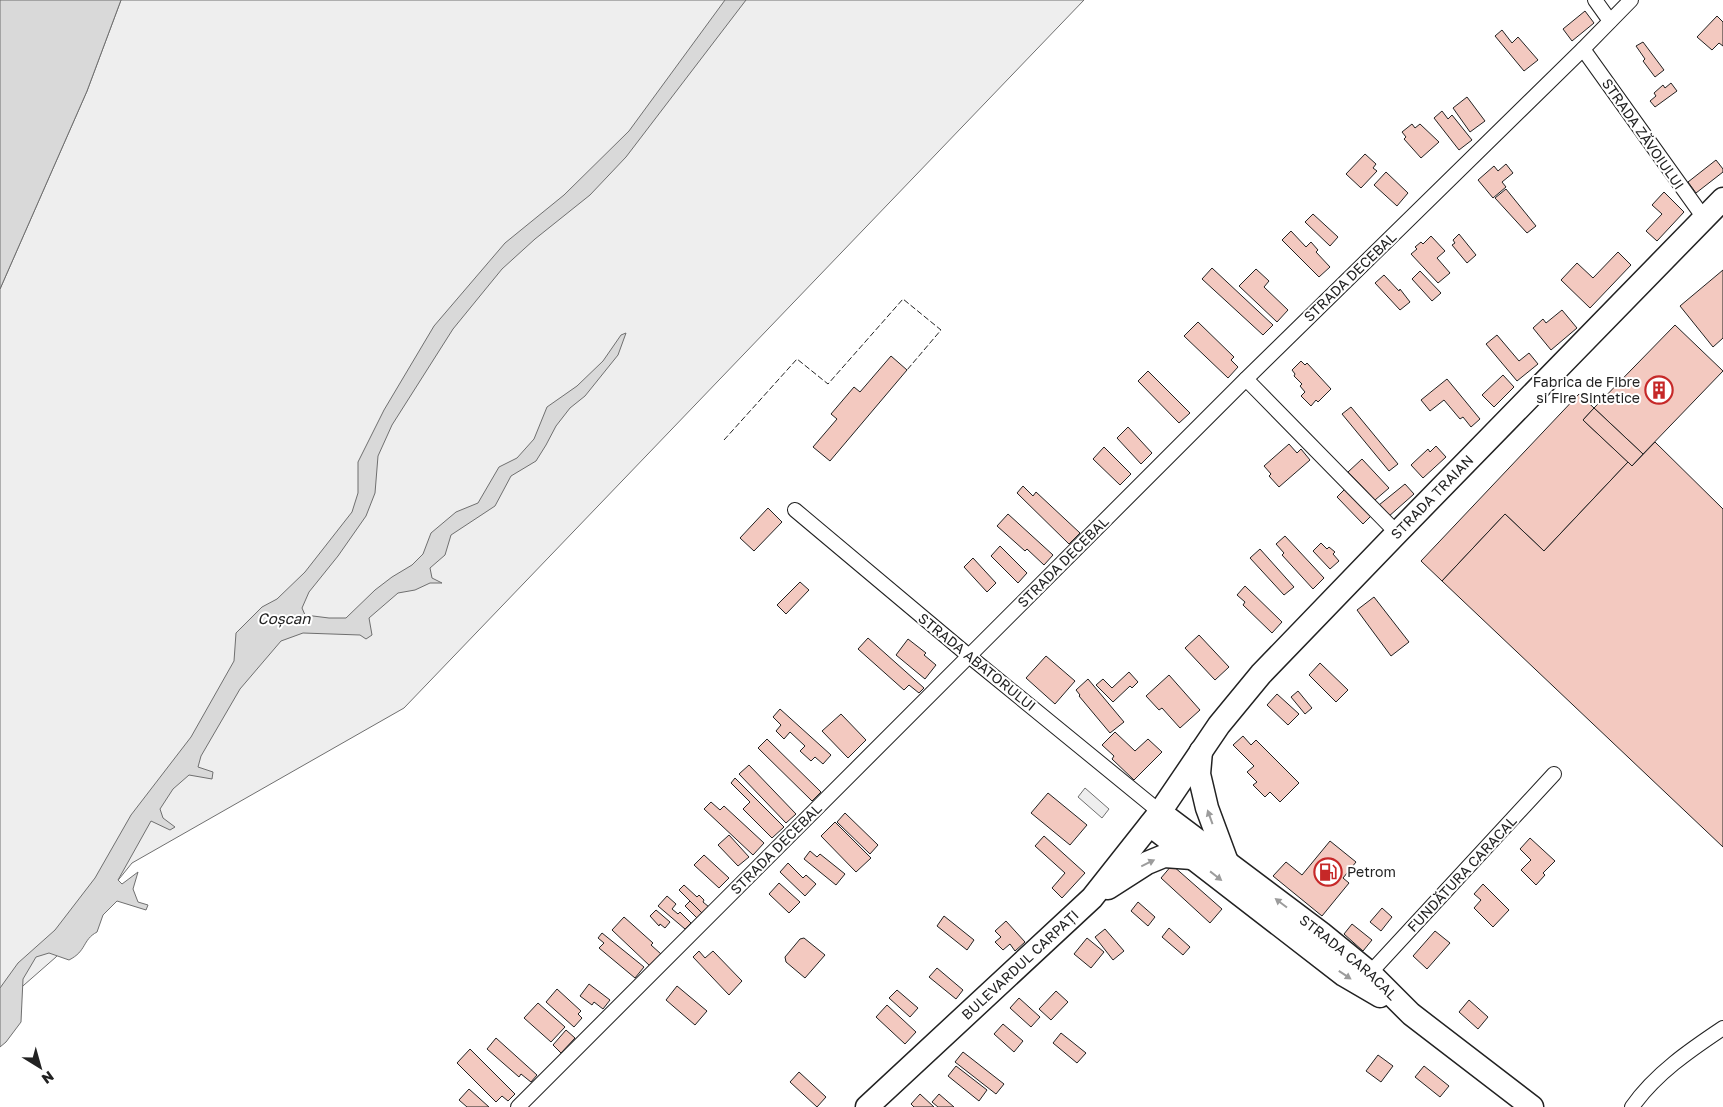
<svg xmlns="http://www.w3.org/2000/svg" width="1723" height="1107" font-family="'Golos Text',sans-serif">
<style>
.green{fill:#eee;stroke:#6f6f6f}
.water{fill:#d9d9d9;stroke:#6f6f6f}
.building{fill:#f3c9c0;stroke:#222}
.lines{fill:none;stroke-linecap:round;stroke-linejoin:round}
.street-casing{stroke:#222;stroke-width:16}
.primary-casing{stroke:#222;stroke-width:25}
.street{stroke:#fff;stroke-width:14}
.primary{stroke:#fff;stroke-width:22}
.fence{stroke:#222;stroke-width:1;stroke-dasharray:6 2.5;stroke-linecap:butt}
.oneway{fill:#9c9c9c}
.labels{text-anchor:middle;stroke-width:4;stroke-linejoin:round;paint-order:stroke}
.street-label{font-size:14px;fill:#222;stroke:#fff}
.poi-label{font-size:14px;fill:#222;stroke:#fff;text-anchor:end}
.water-label{font-size:15px;font-style:italic;fill:#222;stroke:#fff}
</style>
<rect width="100%" height="100%" fill="#fff"/>
<g class="green">
<path d="M121,0H1084L404,708L132,863L56,957L0,1006V289L87,91Z"/>
<path d="M1085,788L1109,809L1102,818L1078,797Z"/>
</g>
<g class="water">
<path d="M0,0H121L87,91L0,289Z"/>
<path d="M725,0H746L626,157L590,195L535,239L502,269L453,329L392,425L378,456L375,493L366,516L338,556L309,592L302,608L305,615L329,618H346L375,590L392,577L412,565L423,554L431,533L456,512L478,503L499,467L517,458L534,439L547,407L577,386L603,361L621,335L626,333L618,355L585,396L570,408L556,426L546,445L536,461L511,476L495,506L451,535L445,555L430,568L432,578L442,583H430L415,590L398,593L369,618L372,635L366,639L360,635L303,633L281,641L240,689L201,756L198,767L213,772L212,779L189,775L173,789L160,809L163,818L175,827L170,830L151,821L118,880L122,884L138,872L133,889L138,902L148,905L146,910L117,901L103,915L97,932C82,940 87,951 69,960L49,953L36,957L23,979L21,1022L6,1042L0,1047V988L18,963L55,930L95,878L131,815L191,737L234,661L236,633L262,607L277,599L305,572L352,512L358,493V462L384,410L434,326L505,243L564,195L629,131Z"/>
</g>
<g class="building">
<path d="M1585,11L1594,23L1572,41L1563,29Z"/>
<path d="M1717,16L1723,22V46L1719,43L1712,50L1697,37Z"/>
<path d="M1502,30L1512,43L1518,37L1538,60L1524,71L1495,36Z"/>
<path d="M1643,42L1664,70L1655,77L1643,61L1645,59L1636,46Z"/>
<path d="M1671,83L1677,91L1655,107L1650,101L1656,96L1654,93L1663,85L1665,88Z"/>
<path d="M1467,97L1485,121L1470,132L1453,108Z"/>
<path d="M1442,111L1448,119L1452,115L1472,140L1459,150L1434,118Z"/>
<path d="M1412,124L1415,128L1420,124L1439,142L1421,158L1404,139L1406,137L1402,132Z"/>
<path d="M1365,154L1376,164L1373,168L1377,171L1361,188L1346,174Z"/>
<path d="M1716,160L1723,169V172L1696,193L1688,182Z"/>
<path d="M1506,164L1513,173L1502,182L1506,187L1493,198L1478,180L1494,166L1498,171Z"/>
<path d="M1386,172L1408,193L1397,206L1374,185Z"/>
<path d="M1506,189L1536,226L1527,233L1495,198Z"/>
<path d="M1664,192L1684,212L1657,241L1646,231L1662,214L1652,205Z"/>
<path d="M1313,214L1338,237L1330,246L1305,222Z"/>
<path d="M1291,231L1306,247L1311,242L1318,250L1316,252L1330,267L1319,277L1282,240Z"/>
<path d="M1459,234L1476,255L1467,263L1452,245L1455,243L1453,240Z"/>
<path d="M1431,236L1445,251L1437,258L1450,273L1438,283L1411,254L1417,249L1415,247L1421,242L1423,244Z"/>
<path d="M1618,252L1631,265L1590,308L1561,280L1577,263L1593,278Z"/>
<path d="M1212,268L1273,325L1263,335L1202,279Z"/>
<path d="M1256,269L1269,281L1264,287L1288,310L1277,322L1239,286Z"/>
<path d="M1723,270V338L1713,347L1680,306Z"/>
<path d="M1420,271L1441,293L1432,301L1412,279Z"/>
<path d="M1384,275L1399,291L1400,289L1410,302L1400,310L1375,283Z"/>
<path d="M1562,310L1577,328L1551,350L1533,328L1543,319L1546,323Z"/>
<path d="M1198,322L1234,357L1231,360L1238,367L1228,378L1184,336Z"/>
<path d="M1675,325L1723,371L1643,454L1594,408Z"/>
<path d="M1497,335L1519,361L1529,353L1538,364L1517,381L1486,344Z"/>
<path d="M891,356L907,370L830,461L813,447L837,419L831,414L854,387L860,392Z"/>
<path d="M1301,361L1305,365L1307,363L1331,389L1318,402L1316,400L1311,406L1301,396L1305,392L1300,386L1302,384L1294,376L1295,374L1292,370Z"/>
<path d="M1148,371L1190,413L1179,423L1138,381Z"/>
<path d="M1503,375L1514,387L1494,407L1482,395Z"/>
<path d="M1447,379L1480,419L1471,427L1463,417L1460,419L1444,400L1430,411L1421,400Z"/>
<path d="M1579,394L1594,408L1583,420L1628,462L1544,551L1505,514L1442,581L1421,561Z"/>
<path d="M1351,407L1398,464L1389,471L1342,414Z"/>
<path d="M1594,408L1643,454L1632,466L1583,420Z"/>
<path d="M1128,427L1152,453L1141,464L1117,438Z"/>
<path d="M1655,442L1723,509V847L1442,581L1505,514L1544,551L1628,462L1632,466Z"/>
<path d="M1289,444L1297,453L1301,449L1310,460L1279,487L1269,476L1271,474L1264,466Z"/>
<path d="M1436,446L1446,457L1423,478L1411,465L1428,449L1430,452Z"/>
<path d="M1104,447L1131,474L1120,485L1093,459Z"/>
<path d="M1362,459L1389,488L1375,500L1348,472Z"/>
<path d="M1405,484L1414,494L1388,517L1379,505Z"/>
<path d="M1023,486L1033,496L1036,492L1080,533L1069,544L1017,493Z"/>
<path d="M1345,489L1371,516L1363,524L1337,497Z"/>
<path d="M768,508L782,522L754,551L740,538Z"/>
<path d="M1008,514L1053,555L1044,565L1027,549L1025,551L997,526Z"/>
<path d="M1285,536L1324,578L1313,589L1282,555L1284,553L1276,544Z"/>
<path d="M1321,543L1327,549L1329,547L1335,552L1333,554L1339,561L1330,569L1313,551Z"/>
<path d="M1000,546L1027,573L1018,583L991,556Z"/>
<path d="M1260,549L1294,587L1284,595L1250,558Z"/>
<path d="M973,558L996,583L987,592L964,567Z"/>
<path d="M800,582L809,590L786,614L777,605Z"/>
<path d="M1245,586L1282,622L1272,633L1243,605L1245,602L1237,595Z"/>
<path d="M1374,597L1409,642L1391,656L1357,610Z"/>
<path d="M1199,635L1229,667L1215,680L1185,648Z"/>
<path d="M868,638L924,688L919,693L909,685L904,690L858,649Z"/>
<path d="M908,639L926,653L924,655L936,665L925,679L896,655Z"/>
<path d="M1046,656L1075,681L1055,704L1026,678Z"/>
<path d="M1320,663L1348,690L1336,702L1309,675Z"/>
<path d="M1129,672L1138,682L1132,688L1130,686L1113,702L1096,685L1103,679L1112,688Z"/>
<path d="M1169,675L1200,710L1180,728L1162,708L1159,710L1146,696Z"/>
<path d="M1088,679L1124,722L1110,733L1079,696L1080,695L1076,690Z"/>
<path d="M1298,691L1312,708L1305,714L1291,697Z"/>
<path d="M1277,694L1299,714L1288,725L1267,705Z"/>
<path d="M780,709L831,755L823,764L815,757L811,761L800,751L805,746L790,732L784,739L776,731L781,725L773,717Z"/>
<path d="M841,714L866,740L848,758L822,731Z"/>
<path d="M1115,732L1135,751L1148,739L1162,752L1134,780L1112,759L1114,756L1102,745Z"/>
<path d="M1243,736L1251,745L1256,740L1299,783L1280,802L1270,792L1265,797L1253,785L1257,782L1247,772L1254,766L1233,745Z"/>
<path d="M767,739L821,792L812,801L758,748Z"/>
<path d="M749,765L796,814L786,823L739,774Z"/>
<path d="M735,778L784,827L772,838L743,809L750,802L731,783Z"/>
<path d="M1048,793L1087,825L1070,845L1031,813Z"/>
<path d="M711,802L720,810L724,806L764,843L753,855L704,809Z"/>
<path d="M845,813L878,845L870,854L837,822Z"/>
<path d="M835,822L871,858L856,872L821,836Z"/>
<path d="M729,835L749,857L738,866L718,845Z"/>
<path d="M1044,836L1085,873L1062,898L1052,888L1065,873L1035,846Z"/>
<path d="M1530,838L1555,861L1543,873L1545,875L1536,885L1521,870L1531,860L1520,849Z"/>
<path d="M1330,841L1356,862L1343,878L1349,883L1322,916L1273,876L1286,862L1302,875Z"/>
<path d="M810,851L817,857L820,854L845,874L836,885L804,859Z"/>
<path d="M704,855L729,878L719,888L694,865Z"/>
<path d="M788,863L803,878L806,875L816,884L805,896L780,872Z"/>
<path d="M1172,865L1222,909L1210,923L1161,878Z"/>
<path d="M779,883L800,902L789,913L769,894Z"/>
<path d="M1483,884L1509,910L1493,927L1474,908L1481,900L1474,894Z"/>
<path d="M684,885L697,897L699,895L704,900L703,902L709,907L703,914L679,890Z"/>
<path d="M667,896L676,904L672,909L678,914L680,912L691,923L685,929L658,906Z"/>
<path d="M690,901L703,914L698,919L685,906Z"/>
<path d="M1138,902L1155,917L1148,926L1131,911Z"/>
<path d="M1382,908L1392,917L1381,931L1370,922Z"/>
<path d="M656,910L670,922L665,928L660,924L659,926L650,916Z"/>
<path d="M944,916L974,940L967,950L937,926Z"/>
<path d="M624,917L653,943L651,945L661,954L650,966L612,930Z"/>
<path d="M1006,921L1025,942L1015,951L1010,944L1003,950L995,942L1001,937L995,931Z"/>
<path d="M1352,924L1372,940L1363,951L1344,934Z"/>
<path d="M1169,928L1190,947L1183,955L1162,937Z"/>
<path d="M1105,929L1124,951L1113,960L1095,937Z"/>
<path d="M1435,931L1450,943L1427,969L1413,956Z"/>
<path d="M602,933L644,967L635,978L599,948L604,943L598,938Z"/>
<path d="M804,938L825,955L805,978L786,962L785,957L800,939Z"/>
<path d="M1087,938L1104,952L1091,968L1074,954Z"/>
<path d="M699,951L705,958L713,951L742,981L729,995L693,957Z"/>
<path d="M937,968L963,990L956,999L929,977Z"/>
<path d="M589,984L610,1000L603,1009L594,1002L592,1005L580,996Z"/>
<path d="M677,986L707,1011L695,1025L666,1000Z"/>
<path d="M557,989L581,1011L578,1014L582,1018L574,1027L546,1002Z"/>
<path d="M897,990L918,1008L910,1017L889,998Z"/>
<path d="M1056,991L1068,1002L1051,1020L1039,1009Z"/>
<path d="M1019,998L1040,1017L1031,1027L1010,1008Z"/>
<path d="M1469,1000L1488,1017L1478,1029L1459,1012Z"/>
<path d="M538,1003L565,1027L551,1042L524,1018Z"/>
<path d="M887,1005L916,1032L905,1044L876,1017Z"/>
<path d="M1003,1024L1023,1041L1014,1052L994,1034Z"/>
<path d="M566,1030L575,1038L561,1053L553,1045Z"/>
<path d="M1061,1033L1086,1053L1077,1063L1053,1043Z"/>
<path d="M496,1038L537,1075L531,1082L521,1074L519,1077L487,1049Z"/>
<path d="M470,1049L515,1094L508,1101L502,1096L496,1102L457,1063Z"/>
<path d="M963,1052L1004,1084L996,1094L955,1062Z"/>
<path d="M1378,1055L1393,1066L1381,1082L1366,1071Z"/>
<path d="M956,1066L987,1090L979,1101L948,1076Z"/>
<path d="M1424,1066L1449,1086L1440,1097L1415,1077Z"/>
<path d="M799,1072L826,1097L817,1107L790,1082Z"/>
<path d="M469,1089L489,1107H467L459,1100Z"/>
<path d="M920,1094L934,1107H914L911,1104Z"/>
<path d="M939,1094L954,1107H938L932,1102Z"/>
</g>
<g class="lines">
<g class="street-casing">
<g id="street">
<path d="M1595,0L1610,21"/>
<path d="M1583,49L1704,218"/>
<path d="M1246,379L1397,533"/>
<path d="M795,510L969,656L1160,812"/>
<path d="M1370,973L1554,774"/>
<path d="M518,1107L1246,379L1583,49L1631,0"/>
<path d="M1632,1107C1655,1074 1690,1050 1723,1028"/>
</g>
</g>
<g class="primary-casing">
<g id="primary">
<path d="M1201,751L1199,774L1207,808L1227,862"/>
<path id="s1" d="M1160,812L1321,933L1370,973L1411,1014L1532,1107"/>
<path d="M1150,825L1344,975L1380,996"/>
<path d="M1108,888L1147,863L1164,856L1192,858"/>
<path id="s2" d="M867,1107L1092,898L1160,812L1219,725L1261,674L1397,533L1723,199"/>
</g>
</g>
<use href="#street" class="street"/>
<use href="#primary" class="primary"/>
<path class="fence" d="M724,440L797,359L828,384L903,299L941,330L907,370"/>
</g>
<defs><path id="oneway-solid" d="M-6-.8H1V-3.2L6.5 0L1 3.2V.8H-6Z" transform="scale(1.25)"/></defs>
<g class="oneway">
<use href="#oneway-solid" transform="translate(1210 817) rotate(-110)"/>
<use href="#oneway-solid" transform="translate(1148 863) rotate(-26)"/>
<use href="#oneway-solid" transform="translate(1216 876) rotate(38)"/>
<use href="#oneway-solid" transform="translate(1281 903) rotate(-143)"/>
<use href="#oneway-solid" transform="translate(1345 975) rotate(34)"/>
</g>
<defs>
<g id="building-ring" transform="scale(1.4375)"><circle r="9.5" fill="#fff" stroke="#c62828" stroke-width="1.5"/><path d="M-4-6H4V6H1V3H-1V6H-4ZM-2.5-4.3h1.7v1.8h-1.7ZM.8-4.3h1.7v1.8H.8ZM-2.5-1h1.7V.8h-1.7ZM.8-1h1.7V.8H.8Z" fill="#c62828"/></g>
<g id="fuel-ring" transform="scale(1.4375)"><circle r="9.5" fill="#fff" stroke="#c62828" stroke-width="1.5"/><path d="M-5.5-6h7V0h2V4h1.3V-2.5L3-4.5l.8-.8L6-3V5H2.5V1h-1V6h-7ZM-4.2-4.7v3.2H.2V-4.7Z" fill="#c62828"/></g>
</defs>
<g fill-rule="evenodd">
<use href="#building-ring" x="1659" y="390"/>
<use href="#fuel-ring" x="1328" y="872"/>
</g>
<g class="labels">
<g class="street-label">
<text transform="translate(1643 134) rotate(55)" y="5">STRADA ZĂVOIULUI</text>
<text transform="translate(1350 277) rotate(-44)" y="5">STRADA DECEBAL</text>
<text dy="5" stroke="none"><textPath href="#s2" startOffset="834">STRADA TRAIAN</textPath></text>
<text transform="translate(1063 562) rotate(-45)" y="5">STRADA DECEBAL</text>
<text transform="translate(977 662) rotate(39)" y="5">STRADA ABATORULUI</text>
<text transform="translate(776 849) rotate(-45)" y="5">STRADA DECEBAL</text>
<text transform="translate(1462 874) rotate(-47)" y="5">FUNDĂTURA CARACAL</text>
<text dy="5" stroke="none"><textPath href="#s1" startOffset="238">STRADA CARACAL</textPath></text>
<text dy="5" stroke="none"><textPath href="#s2" startOffset="209">BULEVARDUL CARPAȚI</textPath></text>
</g>
<g class="poi-label">
<text x="1640" y="387">Fabrica de Fibre<tspan x="1640" dy="16">si Fire Sintetice</tspan></text>
<text x="1347" y="877" text-anchor="start">Petrom</text>
</g>
<g class="water-label">
<text x="284" y="624">Coșcan</text>
</g>
</g>
<g transform="translate(40 1067) rotate(143)" stroke="#ffffff" stroke-width="4" paint-order="stroke">
<path d="M0-4L9 19L0 12L-9 19Z" fill="#222222"/>
<text y="-8" font-size="14" font-weight="bold" text-anchor="middle" fill="#222222">N</text>
</g>
</svg>
